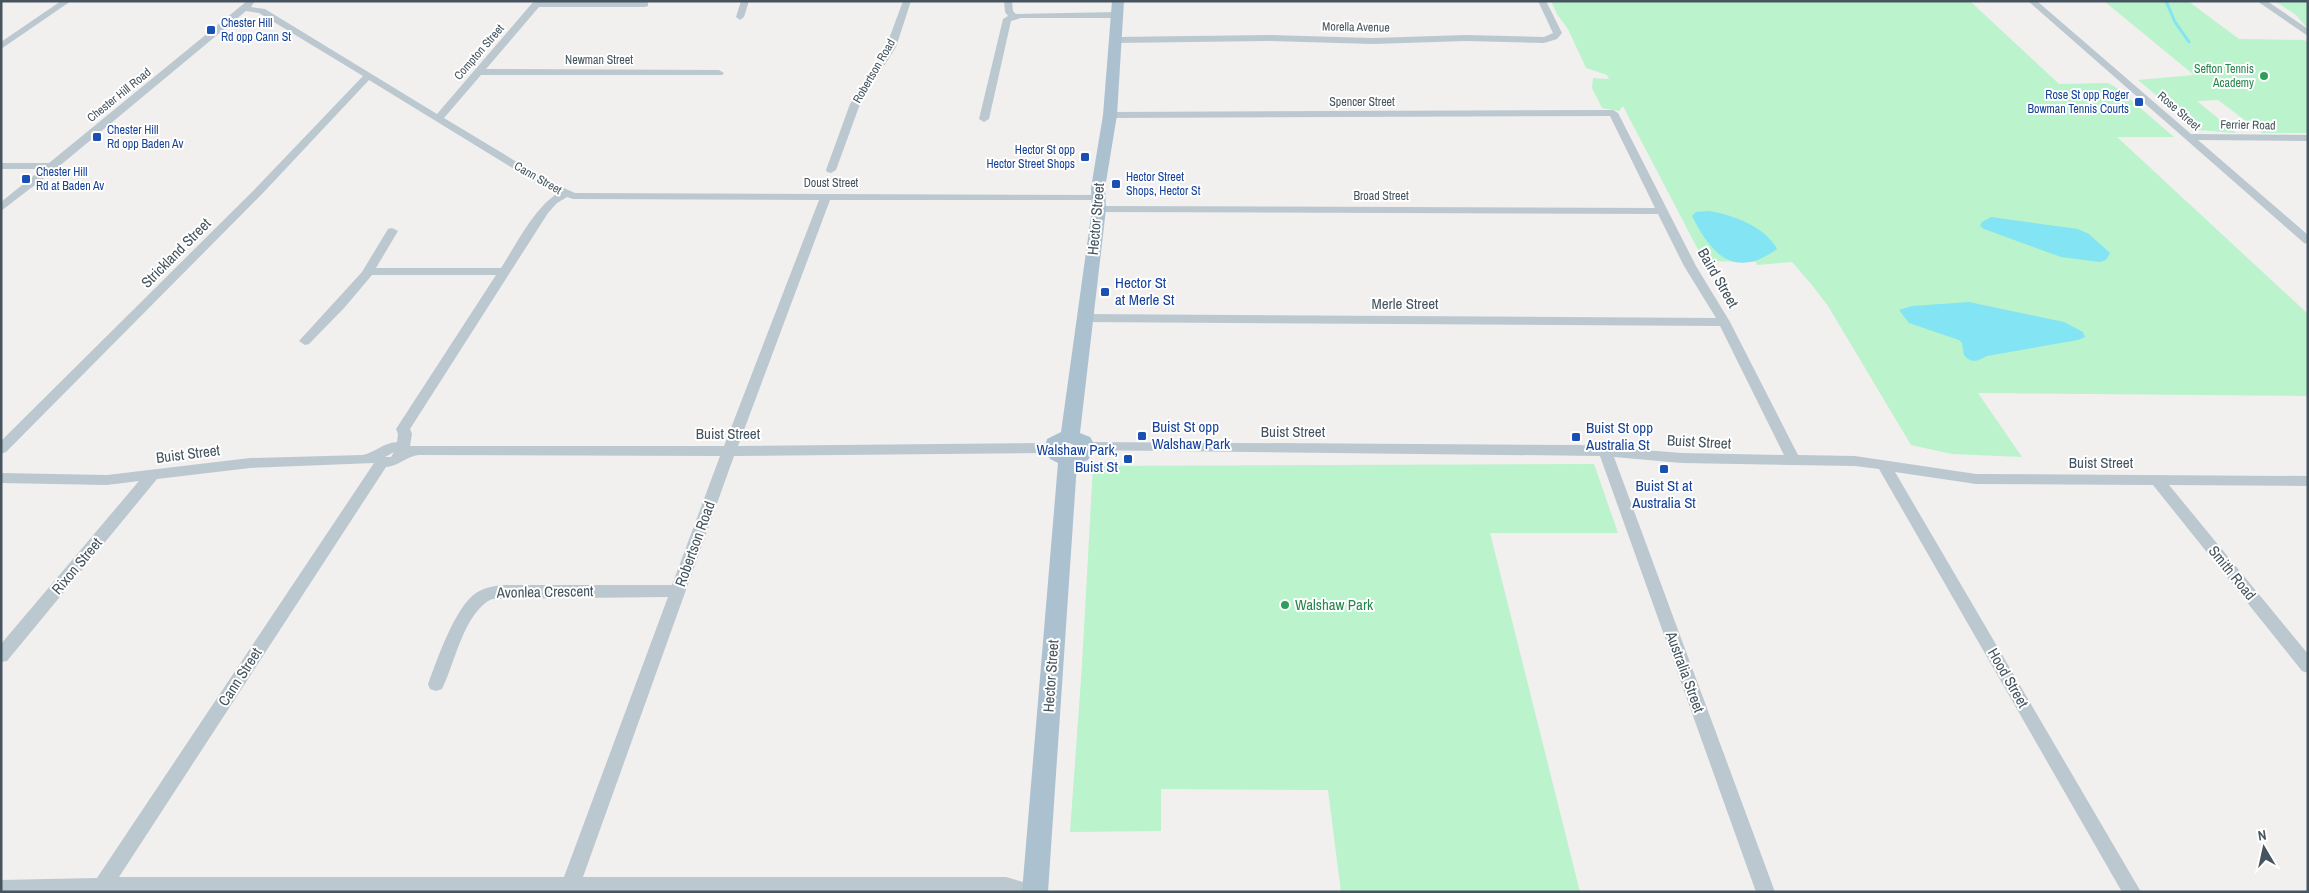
<svg xmlns="http://www.w3.org/2000/svg" width="2309" height="893" font-family="'Archivo Narrow',sans-serif">
<style>
.green{fill:#baf3cc}
.water{fill:#83e4f3}
.lines{fill:none;stroke-linecap:round;stroke-linejoin:round}
.stream{stroke:#83e4f3;stroke-width:3}
.minor{fill:#bbc8cf;fill-rule:evenodd}
.major{fill:#acc1d0;fill-rule:evenodd}
.transit-dot{fill:#1a4fb4;stroke:#fff;stroke-width:2}
.leisure-dot{fill:#2e9e5b;stroke:#fff;stroke-width:2}
.labels{text-anchor:middle;stroke-width:4;stroke-linejoin:round;paint-order:stroke}
.far-transit-label{font-size:12px;fill:#164399;stroke:#fff;text-anchor:start}
.far-street-label{font-size:12px;fill:#45545e;stroke:#fff}
.far-leisure-label{font-size:12px;fill:#27864d;stroke:#fff;text-anchor:end}
.street-label{font-size:15px;fill:#45545e;stroke:#fff}
.transit-label{font-size:15px;fill:#164399;stroke:#fff;text-anchor:start}
.leisure-label{font-size:15px;fill:#27864d;stroke:#fff;text-anchor:start}
</style>
<rect width="100%" height="100%" fill="#f2efef"/>
<g class="green">
<path d="M1551,1H1970L2059,84L2108,83L2117,88L2174,137H2117L2308,314V396L1978,393L2022,457L1952,454L1911,445L1828,306L1812,285L1792,262L1757,265L1756,262L1704,261L1623,106L1619,111L1602,108L1592,88L1593,78L1609,79L1607,75L1586,68L1568,29L1557,14Z"/>
<path d="M2104,1H2188L2239,39L2304,40L2308,42V133H2262L2218,100L2197,101L2236,133L2198,130L2138,80L2194,75Z"/>
<path d="M2275,1H2308V29L2296,15Z"/>
<path d="M1594,464L1618,533H1490L1580,892H1341L1328,790L1161,789V831L1070,832L1082,665L1093,466Z"/>
</g>
<g class="water">
<path d="M1709,211C1734,215 1765,227 1777,249C1734,280 1711,254 1692,216L1696,212Z"/>
<path d="M1991,217L2078,229L2089,234L2110,253L2106,260L2100,262L2061,257L1984,229L1980,226L1982,222Z"/>
<path d="M1969,302L2064,322L2083,332L2085,337L2078,340L1987,356C1978,361 1971,364 1964,355L1962,343L1959,340L1909,323L1899,310L1912,306Z"/>
</g>
<g class="lines">
<path class="stream" d="M2166,1L2175,22L2189,42"/>
<g class="minor">
<path d="M61,1H71L1,49V42Z"/>
<path d="M247,1H255L251,7L265,9L437,114L534,1L648,2V6L645,7H539L486,69L719,70L724,73L722,75H481L444,118L550,182L575,193L1101,195L1102,197L1097,200H830L738,446L1053,443L1060,448L1053,453L734,456L583,877H1006L1037,886L1039,892H1V880L97,878L374,463L250,468L157,479L7,661L1,662V644L139,481L107,485L1,483V473L107,475L250,458L362,455C375,453 382,443 397,442L398,434L396,429L496,275H372L345,307L309,344L305,345L299,341L362,272L388,229L392,228L398,231L376,268H501C516,245 534,208 558,193L542,186L369,80L262,194L6,452L1,454V441L254,190L363,76L259,13L246,11L57,168L1,211V202L42,169H1V163H49ZM567,197L573,199L819,200L724,446H410L412,434L410,429L548,213L557,203ZM394,452L391,457H385ZM419,455L720,456L672,585H502C493,586 484,588 476,593C455,607 437,660 428,684L430,689L436,691L442,689C455,663 464,612 492,599L668,597L564,877H119L386,467C400,466 406,456 419,455Z"/>
<path d="M741,1H749L744,17L740,20L736,17Z"/>
<path d="M903,1H911L896,47L860,104L836,170L831,173L827,172L826,170L850,104L886,47Z"/>
<path d="M1004,1H1012L1013,11L1016,14L1117,12L1121,15L1117,18H1021L1011,21L989,119L984,122L979,119L1003,19L1008,16L1005,12Z"/>
<path d="M1538,1H1546L1562,33L1557,39L1544,43L1466,41L1373,44L1269,41L1115,43L1110,40L1115,37L1269,35L1373,38L1466,35L1544,37L1553,33Z"/>
<path d="M2028,1H2037L2191,134L2308,135V141L2198,140L2308,235V244L2304,243Z"/>
<path d="M2257,1H2267L2308,29V36Z"/>
<path d="M1613,110L1618,113L1696,266L1730,322L1798,455L1855,456L1976,474L2308,476V486L2169,485L2308,654V673L2302,671L2153,485L1976,484L1895,472L2141,892H2122L1879,469L1855,466L1682,463L1614,457L1775,892H1756L1600,456L1082,450L1080,447L1087,442L1580,445L1682,453L1784,455L1720,326L1085,322L1079,318L1085,314L1716,318L1684,266L1658,214L1099,212L1094,209L1099,206L1655,208L1610,116L1110,118L1105,115L1110,112Z"/>
</g>
<path class="major" d="M1112,1H1124L1117,115L1105,188L1106,209L1080,433L1090,437L1096,447L1088,460L1077,464L1048,892H1022L1058,463L1050,459L1044,451L1047,439L1061,432L1092,209L1091,188L1103,115ZM1067,443H1069L1078,447L1072,453L1063,449Z"/>
</g>
<g class="transit-dot">
<rect x="206" y="25" width="10" height="10" rx="2.5"/>
<rect x="2134" y="97" width="10" height="10" rx="2.5"/>
<rect x="92" y="132" width="10" height="10" rx="2.5"/>
<rect x="1080" y="152" width="10" height="10" rx="2.5"/>
<rect x="21" y="174" width="10" height="10" rx="2.5"/>
<rect x="1111" y="179" width="10" height="10" rx="2.5"/>
<rect x="1100" y="287" width="10" height="10" rx="2.5"/>
<rect x="1137" y="431" width="10" height="10" rx="2.5"/>
<rect x="1571" y="432" width="10" height="10" rx="2.5"/>
<rect x="1123" y="454" width="10" height="10" rx="2.5"/>
<rect x="1659" y="464" width="10" height="10" rx="2.5"/>
</g>
<g class="leisure-dot">
<circle cx="2264" cy="76" r="5"/>
<circle cx="1285" cy="605" r="5"/>
</g>
<g class="labels">
<g class="far-transit-label">
<text x="221" y="27">Chester Hill<tspan x="221" dy="14">Rd opp Cann St</tspan></text>
<text x="2129" y="99" text-anchor="end">Rose St opp Roger<tspan x="2129" dy="14">Bowman Tennis Courts</tspan></text>
<text x="107" y="134">Chester Hill<tspan x="107" dy="14">Rd opp Baden Av</tspan></text>
<text x="1075" y="154" text-anchor="end">Hector St opp<tspan x="1075" dy="14">Hector Street Shops</tspan></text>
<text x="36" y="176">Chester Hill<tspan x="36" dy="14">Rd at Baden Av</tspan></text>
<text x="1126" y="181">Hector Street<tspan x="1126" dy="14">Shops, Hector St</tspan></text>
</g>
<g class="far-street-label">
<text transform="translate(1356 27) rotate(1)" y="4">Morella Avenue</text>
<text transform="translate(479 52) rotate(-49)" y="4">Compton Street</text>
<text x="599" y="64">Newman Street</text>
<text transform="translate(874 71) rotate(-60)" y="4">Robertson Road</text>
<text transform="translate(119 95) rotate(-39)" y="4">Chester Hill Road</text>
<text x="1362" y="106">Spencer Street</text>
<text transform="translate(2179 111) rotate(41)" y="4">Rose Street</text>
<text transform="translate(2248 125) rotate(1)" y="4">Ferrier Road</text>
<text transform="translate(538 178) rotate(30)" y="4">Cann Street</text>
<text x="831" y="187">Doust Street</text>
<text x="1381" y="200">Broad Street</text>
</g>
<g class="far-leisure-label">
<text x="2254" y="73">Sefton Tennis<tspan x="2254" dy="14">Academy</tspan></text>
</g>
<g class="street-label">
<text transform="translate(1096 219) rotate(-85)" y="5">Hector Street</text>
<text transform="translate(176 253) rotate(-45)" y="5">Strickland Street</text>
<text transform="translate(1718 278) rotate(60)" y="5">Baird Street</text>
<text x="1405" y="309">Merle Street</text>
<text x="1293" y="437">Buist Street</text>
<text x="728" y="439">Buist Street</text>
<text transform="translate(1699 442) rotate(3)" y="5">Buist Street</text>
<text transform="translate(188 454) rotate(-7)" y="5">Buist Street</text>
<text x="2101" y="468">Buist Street</text>
<text transform="translate(695 544) rotate(-70)" y="5">Robertson Road</text>
<text transform="translate(77 566) rotate(-50)" y="5">Rixon Street</text>
<text transform="translate(2232 573) rotate(51)" y="5">Smith Road</text>
<text transform="translate(545 592) rotate(-1)" y="5">Avonlea Crescent</text>
<text transform="translate(1685 672) rotate(70)" y="5">Australia Street</text>
<text transform="translate(1051 676) rotate(-86)" y="5">Hector Street</text>
<text transform="translate(240 677) rotate(-57)" y="5">Cann Street</text>
<text transform="translate(2008 678) rotate(60)" y="5">Hood Street</text>
</g>
<g class="transit-label">
<text x="1115" y="288">Hector St<tspan x="1115" dy="17">at Merle St</tspan></text>
<text x="1152" y="432">Buist St opp<tspan x="1152" dy="17">Walshaw Park</tspan></text>
<text x="1586" y="433">Buist St opp<tspan x="1586" dy="17">Australia St</tspan></text>
<text x="1118" y="455" text-anchor="end">Walshaw Park,<tspan x="1118" dy="17">Buist St</tspan></text>
<text x="1664" y="491" text-anchor="middle">Buist St at<tspan x="1664" dy="17">Australia St</tspan></text>
</g>
<g class="leisure-label">
<text x="1295" y="610">Walshaw Park</text>
</g>
</g>
<rect width="2309" height="893" fill="none" stroke="#45545e" stroke-width="5"/>
<g transform="translate(2264 848) rotate(351)" stroke="#ffffff" stroke-width="4" paint-order="stroke">
<path d="M0-4L9 19L0 12L-9 19Z" fill="#45545e"/>
<text y="-8" font-size="14" font-weight="bold" text-anchor="middle" fill="#45545e">N</text>
</g>
</svg>
